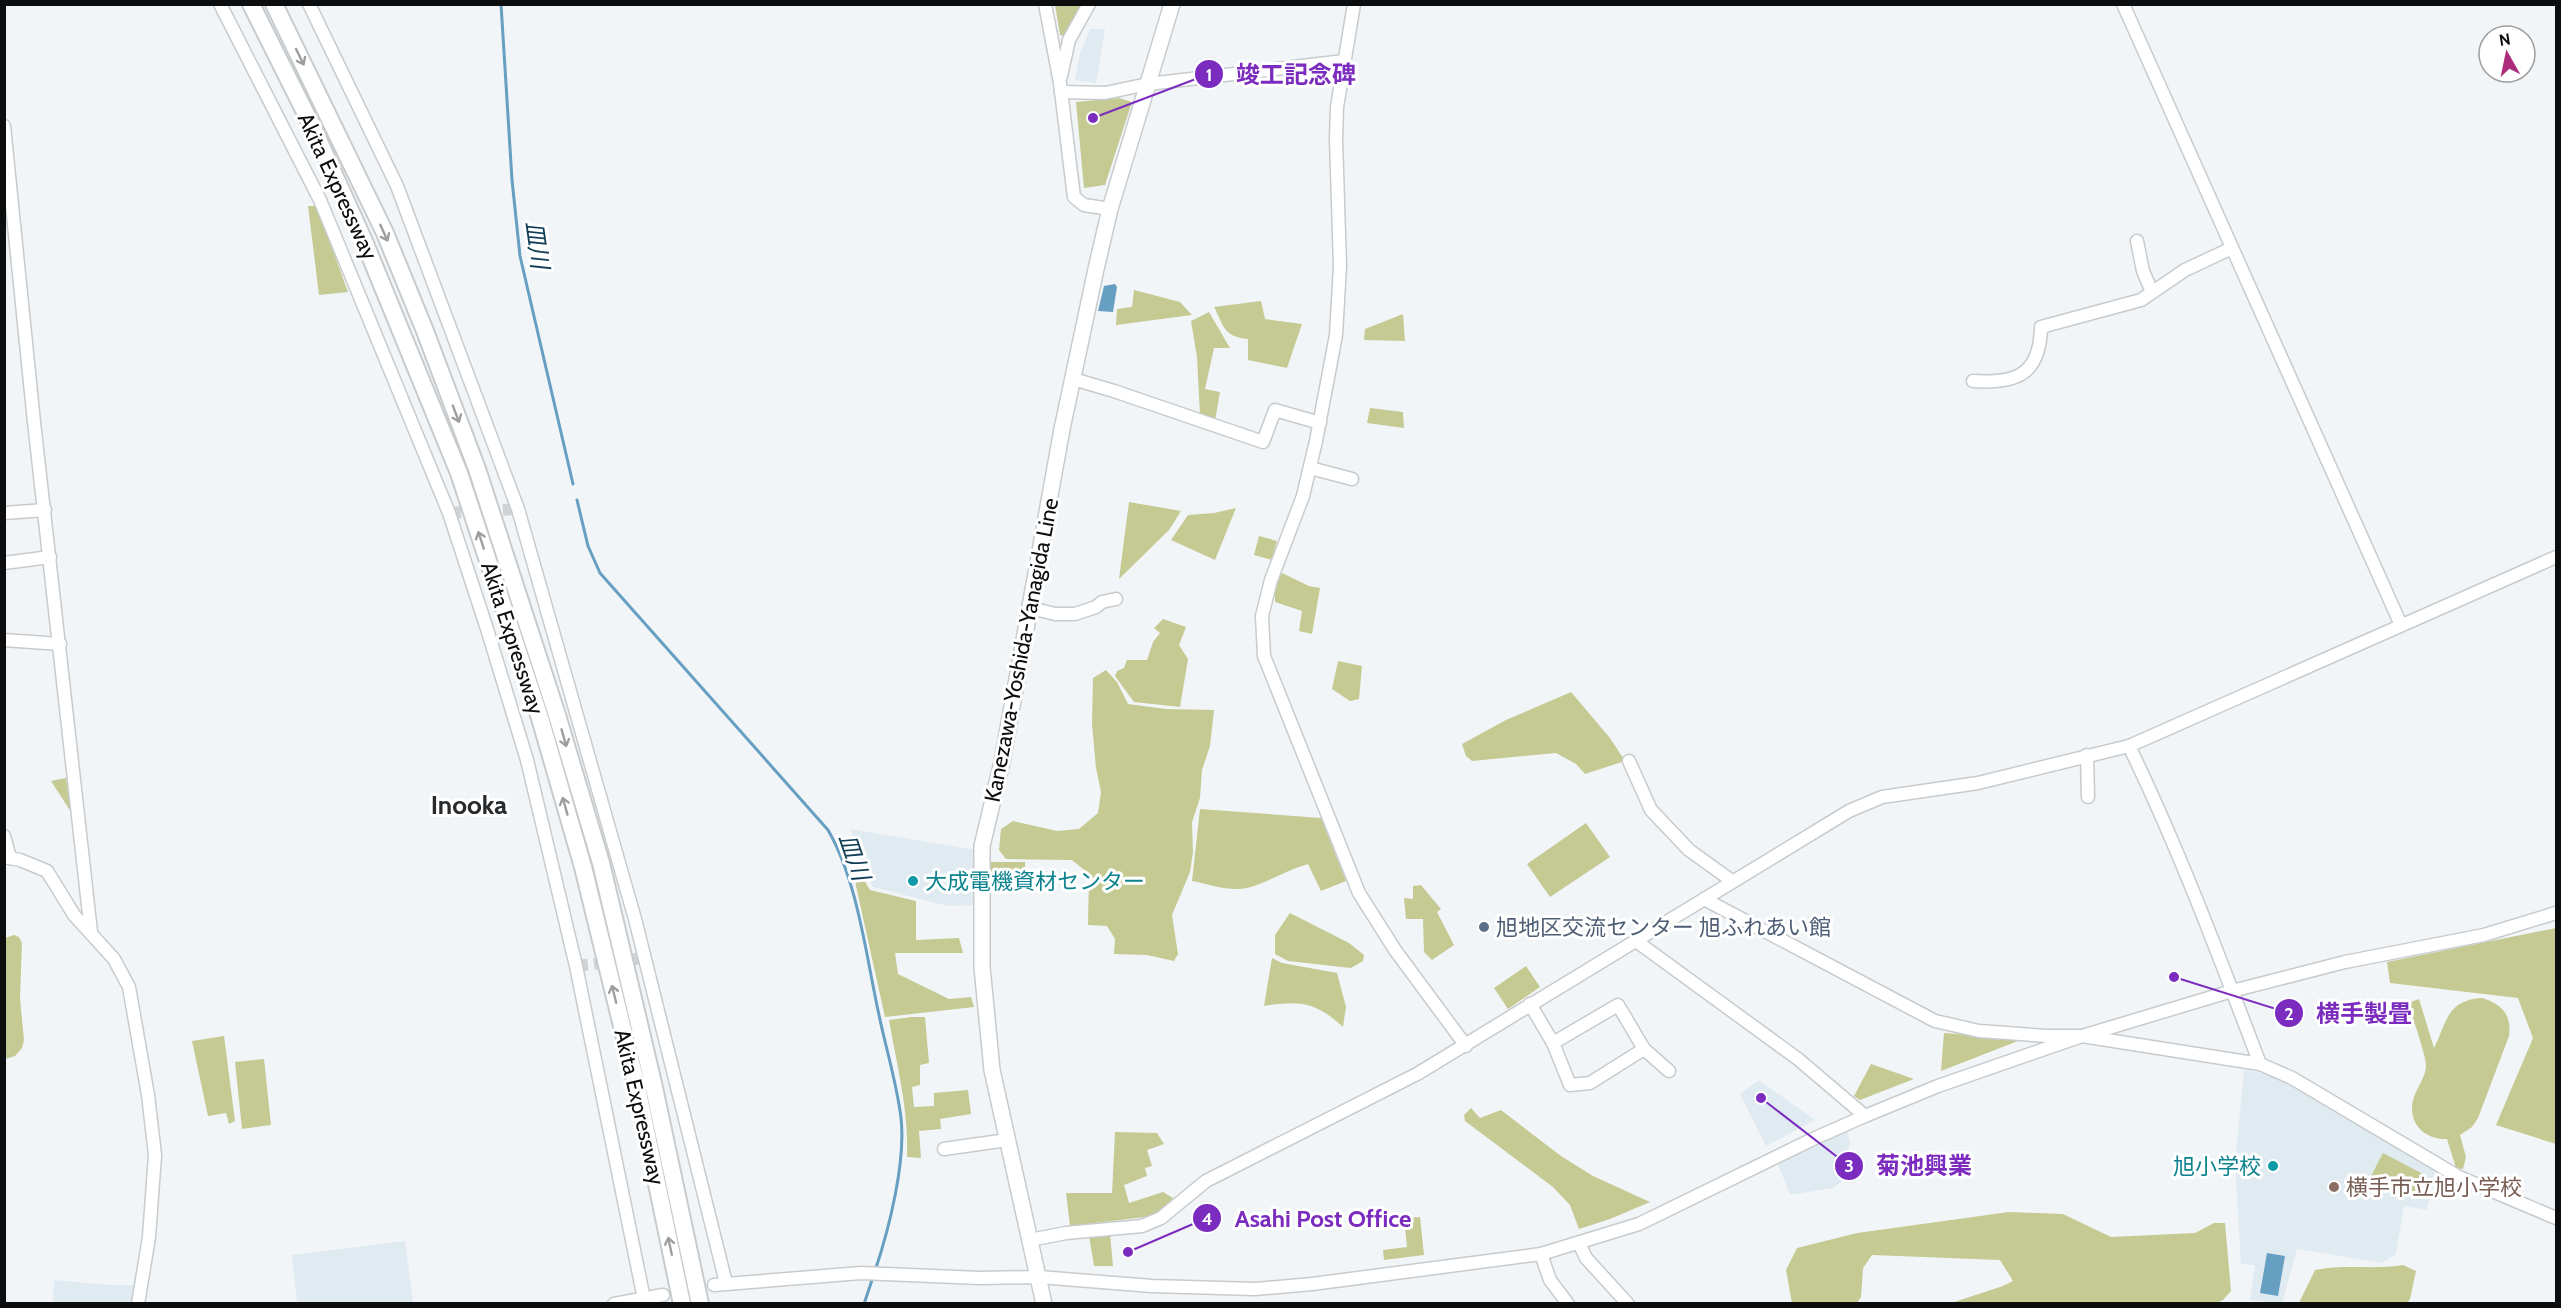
<svg xmlns="http://www.w3.org/2000/svg" width="2561" height="1308" font-family="Cabin,'Noto Sans JP',sans-serif">
<style>
.built{fill:#e0eaf1}
.green{fill:#c5ca93}
.water{fill:#669fc1}
.lines{fill:none;stroke-linecap:round;stroke-linejoin:round}
.stream{stroke:#669fc1;stroke-width:3}
.minor-tunnel{stroke:#d0d2d5;stroke-width:12;stroke-dasharray:12 6;stroke-linecap:butt}
.minor-casing{stroke:#c7cbcd;stroke-width:15}
.major-casing{stroke:#c7cbcd;stroke-width:18}
.highway-casing{stroke:#c7cbcd;stroke-width:20}
.minor{stroke:#fff;stroke-width:12}
.major{stroke:#fff;stroke-width:15}
.highway{stroke:#fff;stroke-width:16}
.oneway{stroke:#9e9e9f}
.culture-dot{fill:#0f9aa8;stroke:#fff;stroke-width:2}
.service-dot{fill:#5c6f8a;stroke:#fff;stroke-width:2}
.education-dot{fill:#8d6e63;stroke:#fff;stroke-width:2}
.labels{text-anchor:middle;stroke-width:6;stroke-linejoin:round;paint-order:stroke}
.street-label{font-size:22px;fill:#0c0d0e;stroke:#fff}
.culture-label{font-size:22px;fill:#0d838f;stroke:#fff;text-anchor:start}
.service-label{font-size:22px;fill:#4e5e75;stroke:#fff;text-anchor:start}
.education-label{font-size:22px;fill:#785e54;stroke:#fff;text-anchor:start}
.water-label{font-size:24px;font-style:italic;fill:#0f3e56;stroke:#fff}
.quarter-label{font-size:26px;font-weight:bold;fill:#282b2d;stroke:#fff}
.leader{fill:none;stroke:#7b2cbf;stroke-width:2}
.callout-dot{fill:#7b2cbf;stroke:#fff;stroke-width:2}
.mark-label{font-size:18px;text-anchor:middle;font-weight:bold;fill:#fff}
.callout-label{font-size:24px;text-anchor:middle;font-weight:bold;fill:#7b2cbf;stroke:#fff;stroke-width:6;stroke-linejoin:round;paint-order:stroke}
</style>
<rect width="100%" height="100%" fill="#f2f5f8"/>
<g class="built">
<path d="M1090,29H1105L1096,83L1075,80L1080,53Z"/>
<path d="M851,829L976,850L974,905L948,906L873,887L857,857Z"/>
<path d="M2244,1070L2270,1074L2435,1170L2427,1210L2404,1206L2396,1254L2382,1263L2297,1249L2282,1304L2250,1300L2255,1265L2241,1264L2235,1164Z"/>
<path d="M1759,1080L1815,1120L1766,1146L1740,1094Z"/>
<path d="M1847,1131L1850,1143L1841,1182L1833,1188L1790,1195L1778,1164Z"/>
<path d="M405,1241L413,1303H297L292,1255Z"/>
<path d="M54,1280L108,1285H139L135,1303L53,1304Z"/>
</g>
<g class="green">
<path d="M1055,5H1084L1064,36L1060,35Z"/>
<path d="M1119,98L1132,102L1105,185L1084,188L1076,102Z"/>
<path d="M308,206H317L348,292L319,295Z"/>
<path d="M1134,290L1180,302L1192,315L1116,325L1117,309L1132,307Z"/>
<path d="M1261,301L1265,319L1302,324L1287,368L1248,360V339C1223,336 1225,328 1214,307Z"/>
<path d="M1209,312L1230,348H1214L1205,389L1220,392L1215,421L1200,415L1197,357L1191,321Z"/>
<path d="M1403,314L1405,341L1364,340L1365,329Z"/>
<path d="M1370,408L1403,412L1404,428L1367,423Z"/>
<path d="M1129,502L1181,511L1169,530L1119,579Z"/>
<path d="M1236,508L1215,560L1171,540L1188,515L1214,513Z"/>
<path d="M1259,536L1277,541L1272,560L1254,555Z"/>
<path d="M1282,573L1309,586L1320,588L1312,634L1299,631L1302,611L1275,602V589Z"/>
<path d="M1163,619L1186,627L1179,645L1188,659L1180,707L1134,702L1115,676L1117,671L1124,668L1127,660H1147L1153,642L1160,633L1154,628Z"/>
<path d="M1338,661L1362,666L1359,699L1350,701L1332,689Z"/>
<path d="M1106,670L1117,682L1128,704L1166,709L1214,710L1210,746L1202,770L1200,798L1192,822L1193,852L1190,872L1172,915L1178,954L1174,961L1147,955L1114,954L1115,939L1107,926L1088,925L1089,874L1072,860L1006,859L999,850L1001,829L1013,821L1057,831L1079,829L1098,813L1101,792L1096,768L1092,724L1093,678Z"/>
<path d="M1571,692L1610,738L1625,761L1585,774L1576,764L1556,753L1472,761L1466,756L1462,744L1506,720Z"/>
<path d="M66,778L71,812L51,781Z"/>
<path d="M1200,809L1321,818L1346,881L1321,891L1308,864C1287,870 1267,883 1247,888C1230,892 1208,884 1192,881Z"/>
<path d="M1586,823L1610,857L1550,897L1527,864Z"/>
<path d="M991,862H1025V887L990,888Z"/>
<path d="M860,873L870,890L916,901V940L959,938L963,953H895L898,974L949,999L971,997L974,1007L885,1017L856,886L855,878Z"/>
<path d="M1421,885L1441,909L1437,912L1454,945L1432,960L1424,952L1423,919H1406L1404,898L1413,899V886Z"/>
<path d="M1290,913L1349,943L1364,955L1363,961L1351,968L1288,961L1275,954V935Z"/>
<path d="M2556,928V1144L2496,1125L2533,1038L2518,998L2390,983L2387,962Z"/>
<path d="M14,935L19,937L22,943L20,999L24,1040L22,1048L15,1056L5,1059V938Z"/>
<path d="M1272,958L1282,963L1337,973L1346,1007L1343,1027C1316,1002 1300,1000 1264,1006Z"/>
<path d="M1526,966L1540,987L1508,1009L1494,988Z"/>
<path d="M2482,998C2502,1004 2512,1015 2509,1036L2478,1118L2472,1127L2460,1135L2466,1157L2463,1169L2456,1168L2447,1139C2423,1140 2406,1121 2414,1097C2417,1088 2426,1076 2426,1066C2426,1055 2412,1016 2408,1003L2419,999L2434,1048C2447,1022 2447,1000 2482,998Z"/>
<path d="M911,1017H925L929,1063L920,1065V1085L912,1087L914,1107L934,1106V1093L968,1090L971,1114L940,1119L941,1129L919,1131L921,1158L907,1157C909,1111 897,1066 889,1020Z"/>
<path d="M1944,1033L2023,1039L1941,1071Z"/>
<path d="M224,1036L235,1121L229,1124L226,1113L208,1116L192,1041Z"/>
<path d="M264,1059L271,1125L242,1129L235,1062Z"/>
<path d="M1871,1064L1914,1079L1860,1100L1854,1096Z"/>
<path d="M1471,1108L1480,1118L1501,1110L1561,1156L1593,1176L1650,1202L1610,1219L1579,1229L1570,1205L1553,1187L1465,1121L1464,1115Z"/>
<path d="M1115,1132L1157,1133L1164,1144L1147,1150L1152,1166L1145,1168L1147,1176L1124,1185L1129,1203L1163,1192L1173,1198L1160,1211L1145,1217L1070,1226L1066,1193H1112Z"/>
<path d="M2383,1153L2423,1174L2412,1197L2371,1176Z"/>
<path d="M2009,1212L2063,1214L2111,1237L2195,1233L2214,1223H2225L2231,1291L2223,1300L2215,1304L1951,1303L2003,1286L2013,1281L2000,1260L1872,1255L1863,1268L1861,1297L1857,1303H1792L1786,1270L1797,1248L1857,1233Z"/>
<path d="M1420,1217L1424,1255L1384,1260L1383,1250L1407,1247L1404,1218Z"/>
<path d="M1110,1234L1113,1266H1094L1089,1236Z"/>
<path d="M2403,1265L2416,1271L2410,1299L2407,1303H2299L2315,1270C2345,1264 2373,1270 2403,1265Z"/>
</g>
<g class="water">
<path d="M1115,284L1117,287L1113,312L1098,311L1104,286Z"/>
<path d="M2267,1253L2285,1256L2278,1296L2260,1293Z"/>
</g>
<g class="lines">
<g class="stream">
<path d="M501,4L512,180L520,256L573,484"/>
<path d="M577,500L588,546L600,573L828,830C858,882 866,956 879,1015C886,1049 897,1084 901,1118C906,1162 889,1229 875,1271"/>
<path d="M864,1304L873,1277"/>
</g>
<g class="minor-tunnel">
<path d="M449,513L518,509"/>
<path d="M576,966L644,958"/>
</g>
<g class="minor-casing">
<g id="minor">
<path d="M220,4L320,200L449,513L487,629L527,760L576,966L644,1299"/>
<path d="M309,4L397,186L518,509L635,919L726,1283"/>
<path d="M1045,4L1060,83L1074,197L1084,205L1110,209"/>
<path d="M1354,4L1337,107L1336,139L1340,266L1336,335L1316,441L1303,496L1271,580L1262,616L1264,656L1359,893L1395,950L1466,1046"/>
<path d="M2123,4L2401,625"/>
<path d="M1061,76L1069,40L1089,4"/>
<path d="M1061,92L1105,93L1148,84L1344,61"/>
<path d="M4,126L34,422L91,932"/>
<path d="M2137,241L2143,271L2152,292"/>
<path d="M1073,379L1114,391L1263,442L1275,410L1320,423"/>
<path d="M1973,381C2016,384 2040,375 2041,327L2141,300L2185,270L2232,248"/>
<path d="M1310,468L1352,479"/>
<path d="M4,513L45,510"/>
<path d="M4,563L50,557"/>
<path d="M1031,608L1055,614H1075L1096,607L1102,602L1116,599"/>
<path d="M4,640L60,644"/>
<path d="M2129,746C2179,849 2219,956 2260,1064"/>
<path d="M2087,755L2088,797"/>
<path d="M1629,761L1651,810L1689,850L1732,881"/>
<path d="M4,836L10,858"/>
<path d="M4,857L20,860L47,871L74,915L114,959L129,987L148,1095L155,1155L149,1237L138,1304"/>
<path d="M1704,899L1935,1021L1979,1031L2047,1036H2082L2260,1064L2292,1078L2459,1177L2556,1218"/>
<path d="M1636,941L1798,1059L1865,1116"/>
<path d="M1530,1004L1553,1043L1570,1085L1590,1083L1644,1049"/>
<path d="M1553,1043L1618,1005L1644,1049L1669,1071"/>
<path d="M944,1149L1007,1140"/>
<path d="M1030,1240L1066,1233L1142,1226L1161,1218L1206,1181L1417,1074L1849,811L1882,797L1978,783L2129,746L2556,557"/>
<path d="M1579,1243L1586,1258L1628,1304"/>
<path d="M1541,1254L1550,1280L1568,1304"/>
<path d="M714,1285L861,1273L980,1278L1039,1277L1152,1286L1255,1289L1312,1284L1541,1254L1639,1224L1813,1139L1865,1116L1938,1086L2082,1036L2232,991L2345,962L2484,935L2556,913"/>
<path d="M614,1304L663,1295"/>
</g>
</g>
<g class="major-casing">
<path id="major" d="M1044,1304L992,1070L982,967V846L1002,762L1062,429L1096,269L1110,209L1172,4"/>
</g>
<g class="highway-casing">
<g id="highway">
<path d="M251,4L312,126L364,241L459,473L540,718L583,867L636,1083L682,1304"/>
<path d="M274,4L385,233L425,331L477,469L557,715L601,863L653,1083L700,1304"/>
</g>
</g>
<use href="#minor" class="minor"/>
<use href="#major" class="major"/>
<use href="#highway" class="highway"/>
</g>
<defs><path id="oneway-shaft" d="M-6 0H5M1.5-3L5.5 0L1.5 3" fill="none" stroke-width="1.6" stroke-linecap="round" stroke-linejoin="round" transform="scale(1.5)"/></defs>
<g class="oneway">
<use href="#oneway-shaft" transform="translate(300 57) rotate(64)"/>
<use href="#oneway-shaft" transform="translate(384 233) rotate(66)"/>
<use href="#oneway-shaft" transform="translate(456 414) rotate(69)"/>
<use href="#oneway-shaft" transform="translate(481 540) rotate(-108)"/>
<use href="#oneway-shaft" transform="translate(564 738) rotate(74)"/>
<use href="#oneway-shaft" transform="translate(565 806) rotate(-106)"/>
<use href="#oneway-shaft" transform="translate(614 994) rotate(-104)"/>
<use href="#oneway-shaft" transform="translate(670 1246) rotate(-102)"/>
</g>
<g class="culture-dot">
<circle cx="913" cy="881" r="6"/>
<circle cx="2273" cy="1166" r="6"/>
</g>
<circle class="service-dot" cx="1484" cy="927" r="6"/>
<circle class="education-dot" cx="2334" cy="1187" r="6"/>
<g class="labels">
<g class="street-label">
<text transform="translate(338 186) rotate(65)" y="8">Akita Expressway</text>
<text transform="translate(513 638) rotate(72)" y="8">Akita Expressway</text>
<text transform="translate(1021 650) rotate(-79)" y="8">Kanezawa-Yoshida-Yanagida Line</text>
<text transform="translate(640 1107) rotate(77)" y="8">Akita Expressway</text>
</g>
<g class="culture-label">
<text x="925" y="889">大成電機資材センター</text>
<text x="2261" y="1174" text-anchor="end">旭小学校</text>
</g>
<g class="service-label">
<text x="1496" y="935">旭地区交流センター 旭ふれあい館</text>
</g>
<g class="education-label">
<text x="2346" y="1195">横手市立旭小学校</text>
</g>
<g class="water-label">
<text transform="translate(537 245) rotate(82)" y="8">皿川</text>
<text transform="translate(854 857) rotate(71)" y="8">皿川</text>
</g>
<g class="quarter-label">
<text x="469" y="814">Inooka</text>
</g>
</g>
<path class="leader" d="M1093 118L1209 74M2174 977L2289 1013M1761 1098L1849 1166M1128 1252L1207 1218"/>
<g class="callout-dot">
<circle cx="1093" cy="118" r="6"/>
<circle cx="2174" cy="977" r="6"/>
<circle cx="1761" cy="1098" r="6"/>
<circle cx="1128" cy="1252" r="6"/>
<circle cx="1209" cy="74" r="15"/>
<circle cx="2289" cy="1013" r="15"/>
<circle cx="1849" cy="1166" r="15"/>
<circle cx="1207" cy="1218" r="15"/>
</g>
<g class="mark-label">
<text x="1209" y="81">1</text>
<text x="2289" y="1020">2</text>
<text x="1849" y="1172">3</text>
<text x="1207" y="1225">4</text>
</g>
<g class="callout-label">
<text x="1296" y="83">竣工記念碑</text>
<text x="2364" y="1022">横手製畳</text>
<text x="1924" y="1174">菊池興業</text>
<text x="1323" y="1227">Asahi Post Office</text>
</g>
<rect width="2561" height="1308" fill="none" stroke="#0c0d0e" stroke-width="12"/>
<g transform="translate(2507 54) rotate(351)"><circle r="28" fill="#ffffff" stroke="#9e9e9f" stroke-width="1.5"/>
<path d="M0-4.5L10 22L0 15L-10 22Z" fill="#ab2c7a"/>
<text y="-9" font-size="16" font-weight="bold" text-anchor="middle" fill="#0c0d0e">N</text>
</g>
</svg>
